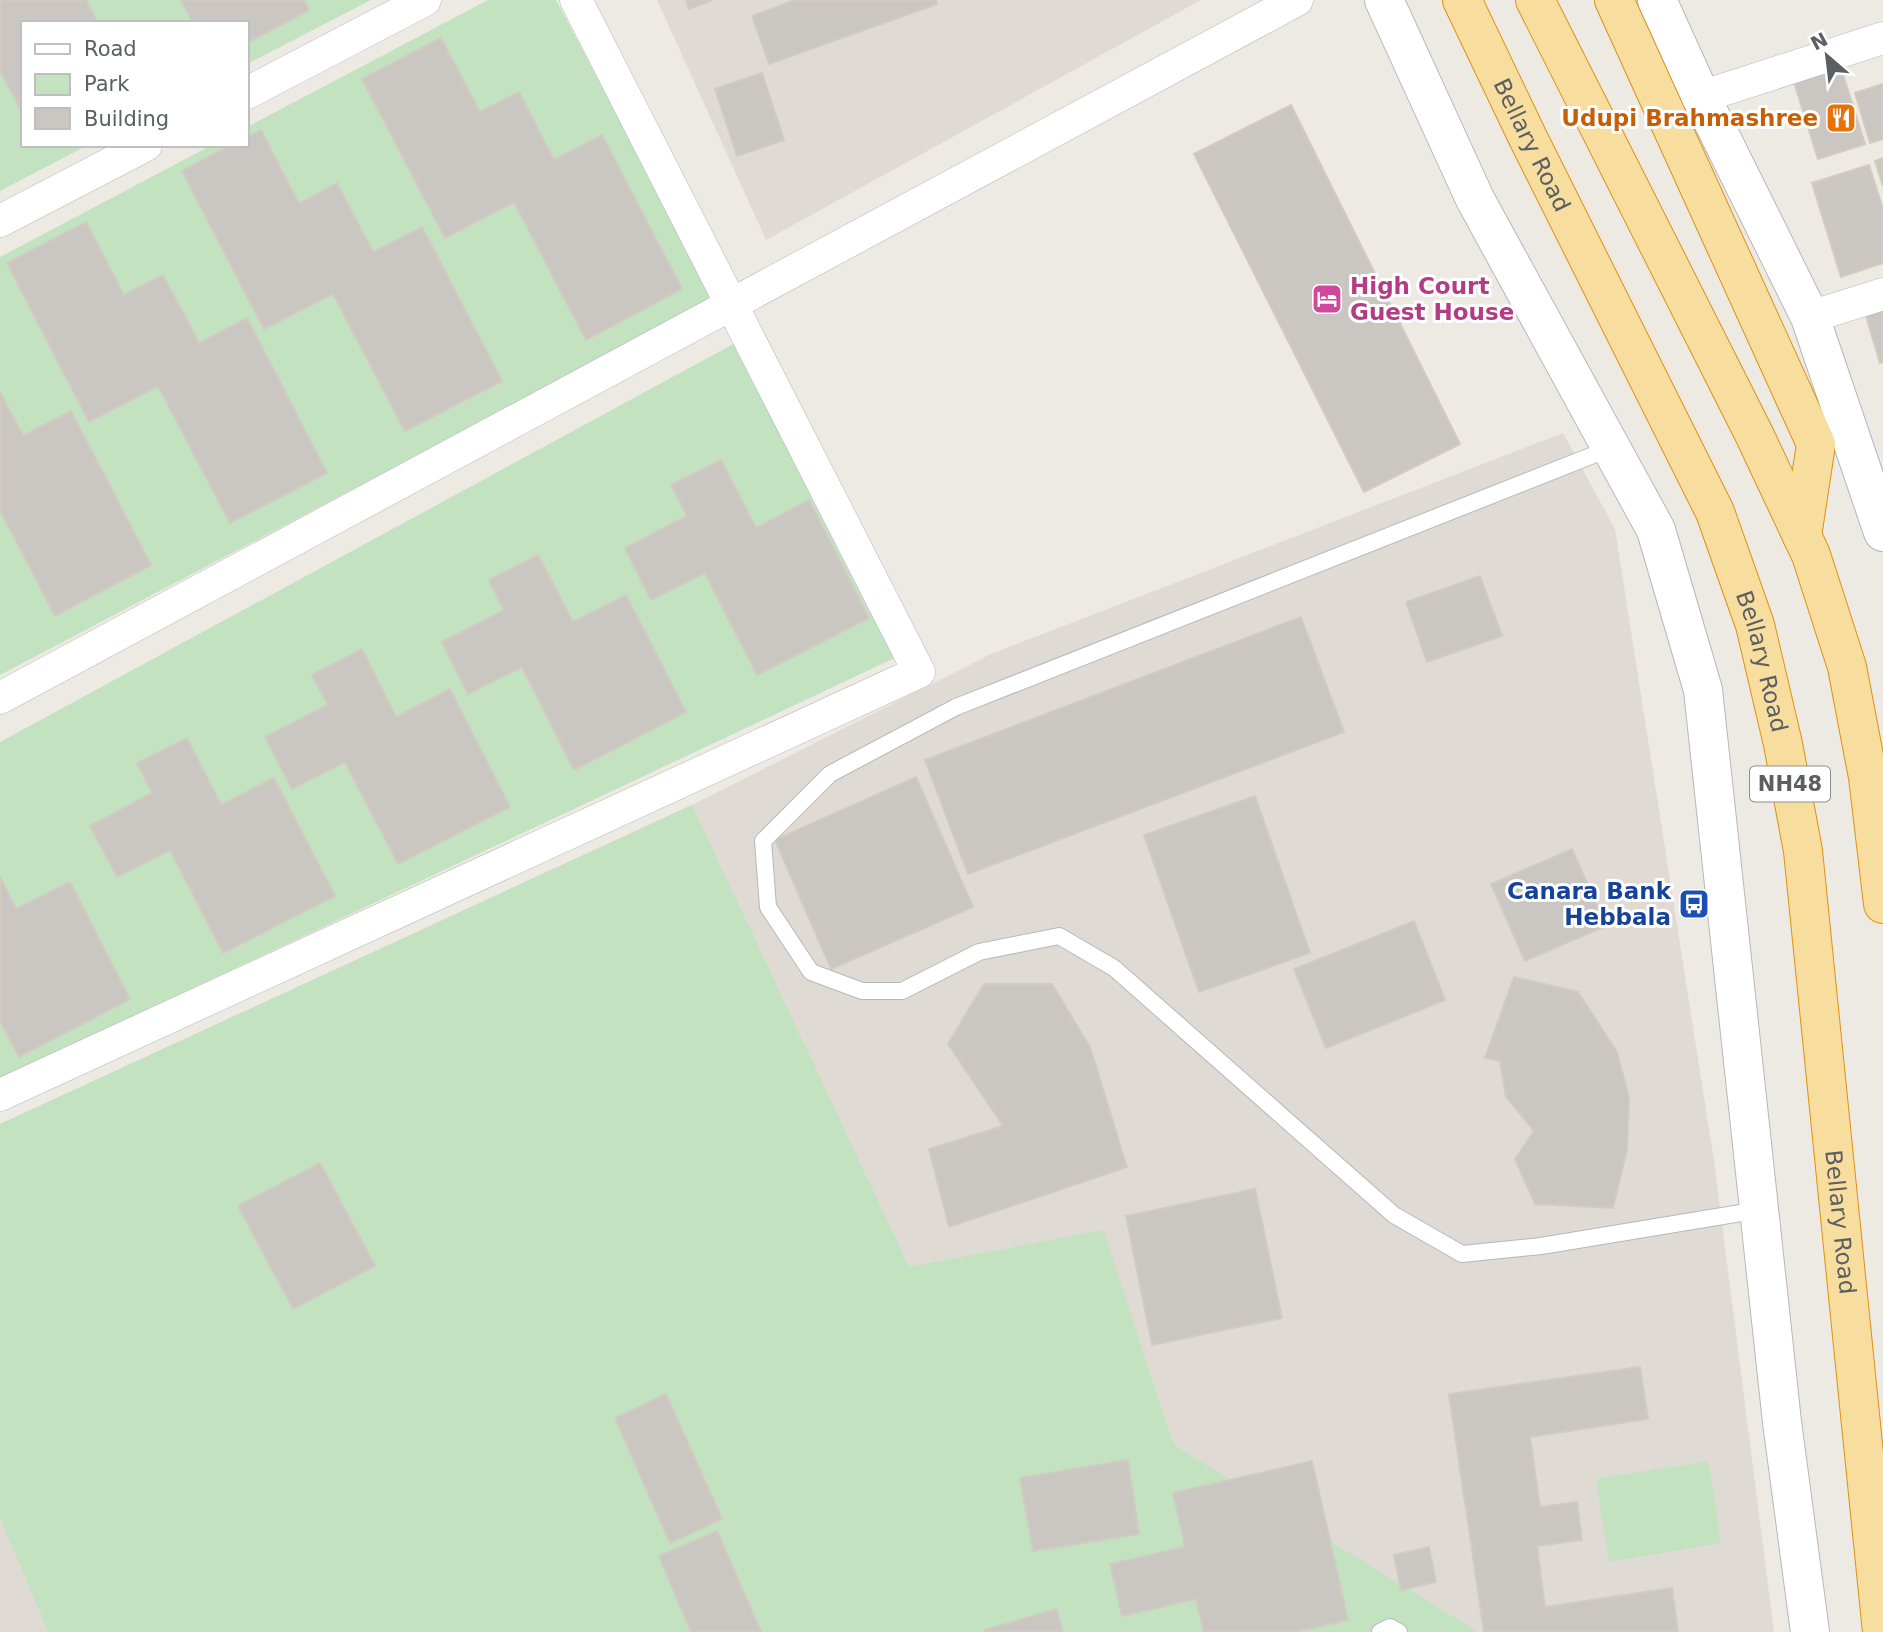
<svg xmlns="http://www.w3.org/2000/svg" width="1883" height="1632" font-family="'DejaVu Sans',sans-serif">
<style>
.education{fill:#dfdbd4}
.green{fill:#c3e2c0}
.building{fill:#cac6c2;stroke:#d1cbc1;stroke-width:2}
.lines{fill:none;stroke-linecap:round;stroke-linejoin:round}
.service-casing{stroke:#b5b8bc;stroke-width:18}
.minor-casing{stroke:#b5b8bc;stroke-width:33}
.tertiary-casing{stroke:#b5b8bc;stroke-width:40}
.trunk-casing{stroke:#df9110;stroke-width:40}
.service{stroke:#fff;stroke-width:16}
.minor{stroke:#fff;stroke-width:32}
.tertiary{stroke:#fff;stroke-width:38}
.trunk{stroke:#f7de9e;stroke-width:38}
.labels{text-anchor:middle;stroke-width:6;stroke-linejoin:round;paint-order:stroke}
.shield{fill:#fff;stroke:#8c8e91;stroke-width:2}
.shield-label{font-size:21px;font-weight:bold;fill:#5b5e62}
.food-label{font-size:23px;font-weight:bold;fill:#c56008;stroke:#fff;text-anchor:end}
.street-label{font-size:23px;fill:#5b5e62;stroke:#fff}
.hotel-label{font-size:23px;font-weight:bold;fill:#b23c85;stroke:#fff;text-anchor:start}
.transit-label{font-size:23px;font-weight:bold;fill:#164399;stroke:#fff;text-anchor:end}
</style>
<rect width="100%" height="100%" fill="#eceae2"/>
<g class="education">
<path d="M657,0H1201L766,240Z"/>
<path d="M1563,433L1615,529L1714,1161L1774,1632H0V1124L692,805L991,654Z"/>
</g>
<g class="green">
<path d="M0,0H371L247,64V23H23V145H88L0,191Z"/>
<path d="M488,0H556L714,299L0,675V257L212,145H247V127Z"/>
<path d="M739,341L901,655L0,1079V742Z"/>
<path d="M692,805L909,1267L1103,1230L1174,1445L1478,1632H48L0,1518V1124Z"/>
<path d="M1708,1461L1721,1543L1609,1562L1596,1479Z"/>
</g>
<g class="building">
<path d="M0,0H86L98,23H23V114L0,70Z"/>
<path d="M181,0H304L309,10L247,43V23H193Z"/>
<path d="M686,0H713L689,9Z"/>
<path d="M795,0H936L937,4L769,64L752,16Z"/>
<path d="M441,38L480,112L519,92L554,160L602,135L682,289L586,340L514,202L445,238L362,79Z"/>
<path d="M1841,68L1865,144L1818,159L1794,82Z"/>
<path d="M762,73L784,140L737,156L715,89Z"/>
<path d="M1883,84V139L1870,143L1855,93Z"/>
<path d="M1291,105L1460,444L1364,492L1194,154Z"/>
<path d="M261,130L299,204L337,183L373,252L422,227L502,381L405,431L333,294L264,329L182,171L231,145H247V137Z"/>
<path d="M1883,158V186L1875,161Z"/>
<path d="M1869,165L1883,209V263L1841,277L1812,183Z"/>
<path d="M86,222L124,295L163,275L199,343L247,318L327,473L230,523L158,386L89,422L7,263Z"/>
<path d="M1883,311V362L1880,363L1866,316Z"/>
<path d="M0,392L23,436L71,411L151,565L55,616L0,510Z"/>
<path d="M721,460L756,528L809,500L869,618L757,675L705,573L651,600L625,548L687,516L671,485Z"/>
<path d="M538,555L573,622L626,595L686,712L574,770L522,667L468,694L442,642L504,610L489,580Z"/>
<path d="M1480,576L1502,636L1427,662L1406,602Z"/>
<path d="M1301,617L1344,732L968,874L925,760Z"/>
<path d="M362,649L396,717L450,689L510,807L398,864L345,762L292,789L265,737L328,705L312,675Z"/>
<path d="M187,738L221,805L274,778L335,896L223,953L170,850L117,877L90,826L152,793L137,763Z"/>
<path d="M916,777L973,907L831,969L775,840Z"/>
<path d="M1255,796L1310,953L1199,992L1144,835Z"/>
<path d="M1572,849L1606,926L1525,961L1491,884Z"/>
<path d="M0,877L16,909L70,882L130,999L19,1057L0,1021Z"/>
<path d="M1414,921L1445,1000L1326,1048L1294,969Z"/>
<path d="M1514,977L1578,992L1617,1052L1629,1098L1627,1149L1613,1208L1535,1204L1515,1159L1534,1131L1506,1097L1500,1061L1485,1058Z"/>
<path d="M984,984H1052L1090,1047L1127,1167L949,1227L929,1149L1003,1126L948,1044Z"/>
<path d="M320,1163L375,1266L293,1309L238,1206Z"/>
<path d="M1255,1189L1282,1318L1152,1345L1126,1216Z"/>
<path d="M1640,1367L1648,1419L1530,1437L1540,1507L1577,1502L1582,1540L1537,1546L1545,1607L1672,1588L1678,1632H1484L1449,1394Z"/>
<path d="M666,1394L722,1519L670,1543L615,1418Z"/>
<path d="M1128,1460L1139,1534L1033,1551L1020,1478Z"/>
<path d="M1312,1461L1348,1620L1294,1632H1204L1196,1599L1122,1616L1110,1564L1185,1547L1173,1493Z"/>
<path d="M717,1531L761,1632H691L659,1556Z"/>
<path d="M1429,1547L1436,1582L1401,1590L1394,1555Z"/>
<path d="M1056,1609L1063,1632H985V1630Z"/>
</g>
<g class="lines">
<g class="service-casing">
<g id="service">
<path d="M1611,448L956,707L830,774L763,841L768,907L811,972L862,991H902L979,952L1059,936L1114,968L1394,1215L1462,1254L1541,1246L1759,1210"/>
<path d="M1380,1632L1390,1627L1399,1632"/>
</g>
</g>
<g class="minor-casing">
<g id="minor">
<path d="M247,93L425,0"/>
<path d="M1701,97L1883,38"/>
<path d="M0,221L146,145"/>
<path d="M1810,317L1883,294"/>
<path d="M0,698L1297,0"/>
<path d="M0,1095L919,672L576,0"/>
</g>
</g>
<g class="tertiary-casing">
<g id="tertiary">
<path d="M1384,0L1475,199L1656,530L1703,690L1782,1422L1810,1632"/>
<path d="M1657,0L1701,97L1810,317L1883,532"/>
</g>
</g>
<g class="trunk-casing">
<g id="trunk">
<path id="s1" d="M1462,0L1528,138L1715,512L1755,625L1783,744L1803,851L1882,1632"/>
<path d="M1535,0L1754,434L1811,555L1847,667L1868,777L1883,904"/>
<path d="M1614,0L1816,444L1802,536"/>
</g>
</g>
<use href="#service" class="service"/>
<use href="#minor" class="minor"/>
<use href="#tertiary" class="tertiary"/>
<use href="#trunk" class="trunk"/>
</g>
<defs>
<g id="restaurant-square" transform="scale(1.575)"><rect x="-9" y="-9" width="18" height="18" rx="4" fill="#e8710a" stroke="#fff"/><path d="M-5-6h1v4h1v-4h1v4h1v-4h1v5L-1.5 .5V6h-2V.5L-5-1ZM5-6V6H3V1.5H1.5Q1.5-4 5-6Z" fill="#fff"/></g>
<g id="hotel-square" transform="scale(1.575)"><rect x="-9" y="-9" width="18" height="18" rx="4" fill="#d1479c" stroke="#fff"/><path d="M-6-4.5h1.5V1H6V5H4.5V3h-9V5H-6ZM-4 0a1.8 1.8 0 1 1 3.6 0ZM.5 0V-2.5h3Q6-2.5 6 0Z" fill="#fff"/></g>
<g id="bus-square" transform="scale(1.575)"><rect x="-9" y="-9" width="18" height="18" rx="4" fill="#1a4fb4" stroke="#fff"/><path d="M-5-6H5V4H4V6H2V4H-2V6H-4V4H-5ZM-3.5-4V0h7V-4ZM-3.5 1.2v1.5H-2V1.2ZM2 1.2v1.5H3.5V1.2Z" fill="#fff"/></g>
</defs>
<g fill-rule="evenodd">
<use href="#restaurant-square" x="1841" y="118"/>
<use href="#hotel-square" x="1327" y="299"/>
<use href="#bus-square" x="1694" y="904"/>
</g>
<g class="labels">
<rect class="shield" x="1750" y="766.5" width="80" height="35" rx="5"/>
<g class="shield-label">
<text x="1790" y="791">NH48</text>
</g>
<g class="food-label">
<text x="1818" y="126">Udupi Brahmashree</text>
</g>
<g class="street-label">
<text dy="8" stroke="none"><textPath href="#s1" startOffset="161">Bellary Road</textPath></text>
<text dy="8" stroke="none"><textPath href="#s1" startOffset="728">Bellary Road</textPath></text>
<text dy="8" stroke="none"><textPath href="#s1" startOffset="1295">Bellary Road</textPath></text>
</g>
<g class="hotel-label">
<text x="1350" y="294">High Court<tspan x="1350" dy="26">Guest House</tspan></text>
</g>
<g class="transit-label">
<text x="1671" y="899">Canara Bank<tspan x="1671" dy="26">Hebbala</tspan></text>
</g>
</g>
<rect x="21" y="21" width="228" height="126" fill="#ffffff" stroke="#bdbfc0" stroke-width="2"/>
<rect x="35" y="44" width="35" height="10" fill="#ffffff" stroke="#bdbfc0" stroke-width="2"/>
<text x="84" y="56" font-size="21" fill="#5b5e62">Road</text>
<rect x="35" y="74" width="35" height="21" fill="#c3e2c0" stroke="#bdbfc0" stroke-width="2"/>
<text x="84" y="91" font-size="21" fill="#5b5e62">Park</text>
<rect x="35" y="108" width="35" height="21" fill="#cac6c2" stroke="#bdbfc0" stroke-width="2"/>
<text x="84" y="126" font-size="21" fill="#5b5e62">Building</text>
<g transform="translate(1827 56) rotate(332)" stroke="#ffffff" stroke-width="5" paint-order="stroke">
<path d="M0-5L12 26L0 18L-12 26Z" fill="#5b5e62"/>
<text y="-10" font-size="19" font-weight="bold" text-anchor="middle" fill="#5b5e62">N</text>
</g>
</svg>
